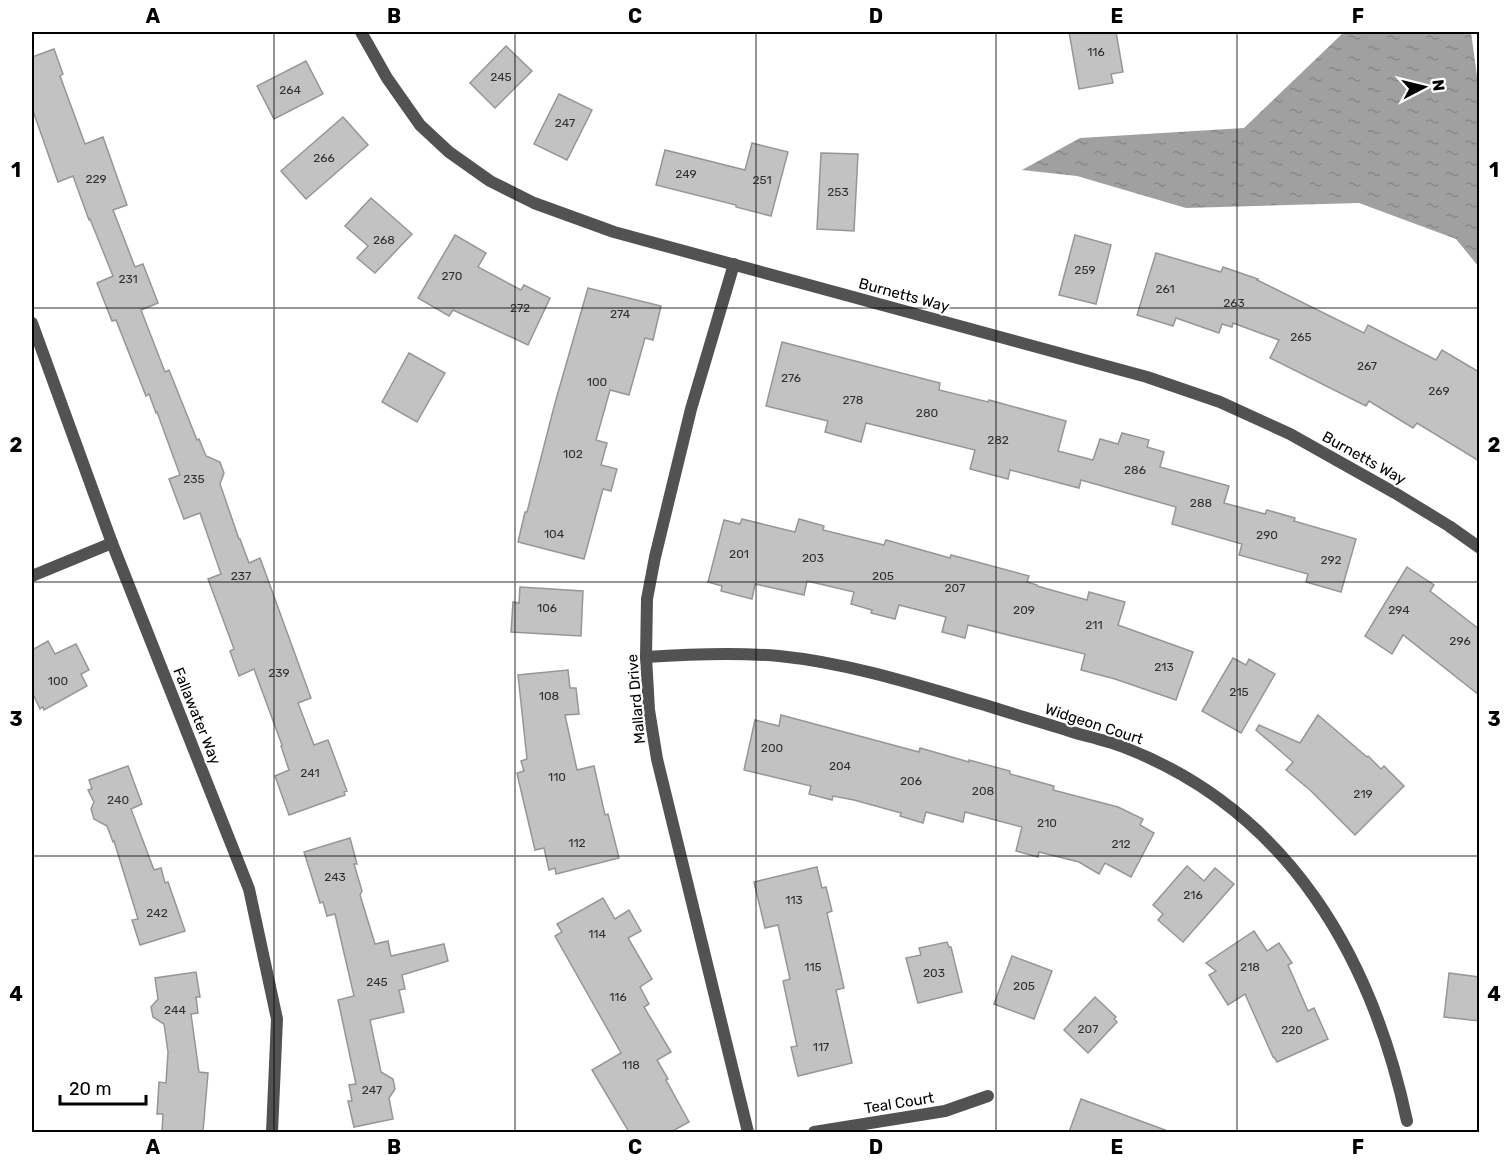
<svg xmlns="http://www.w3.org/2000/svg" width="1511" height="1164" font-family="Rubik,sans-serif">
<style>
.water{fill:url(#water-ripples)}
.building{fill:#c2c2c2;stroke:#969696;stroke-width:1.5}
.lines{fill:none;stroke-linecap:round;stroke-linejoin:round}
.minor{stroke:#525252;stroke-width:12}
.grid{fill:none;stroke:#000;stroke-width:1.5;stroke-opacity:0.55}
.labels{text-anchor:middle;stroke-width:4.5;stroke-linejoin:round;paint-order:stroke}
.number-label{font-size:12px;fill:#303030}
.street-label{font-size:15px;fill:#000;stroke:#fff}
.neatline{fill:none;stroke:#000;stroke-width:2}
.grid-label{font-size:20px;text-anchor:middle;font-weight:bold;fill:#000}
</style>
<defs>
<pattern id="water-ripples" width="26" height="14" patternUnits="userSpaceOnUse" patternTransform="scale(1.5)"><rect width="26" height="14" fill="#a0a0a0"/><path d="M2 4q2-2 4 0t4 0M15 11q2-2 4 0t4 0" fill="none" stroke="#888"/></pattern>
</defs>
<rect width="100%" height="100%" fill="#fff"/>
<path class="water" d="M1344,32H1471L1477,76L1480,83L1479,267L1456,239L1359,203L1186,208L1077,176L1022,170L1080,138L1244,128Z"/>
<g class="building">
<path d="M1069,32H1116L1123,72L1111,74L1113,83L1079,89Z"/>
<path d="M506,46L532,71L495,108L470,83Z"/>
<path d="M54,49L63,74L60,76L85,144L103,137L127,205L113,210L135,267L143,264L158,303L141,310L165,372L169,370L197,440L199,439L206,456L220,462L224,473L220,484L239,539H240L249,563L260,558L311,698L298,703L314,745L328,740L347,791L344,792L345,795L289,815L275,776L289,770L281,746L282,745L254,669L239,676L230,651L234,649L208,579L221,574L200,513L184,519L169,479L180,475L157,412L156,413L149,394L146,396L116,320L112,321L97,283L113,276L90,219L89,220L73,176L58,182L32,108V57Z"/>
<path d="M306,61L323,94L274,119L257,86Z"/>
<path d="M559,94L592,110L567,160L534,144Z"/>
<path d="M343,117L368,145L306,199L281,171Z"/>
<path d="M752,143L788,152L771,216L736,207V205L656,185L665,150L745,170Z"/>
<path d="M821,153L858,154L854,231L817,229Z"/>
<path d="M371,198L412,234L375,273L357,258L368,246L345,226Z"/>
<path d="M455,235L486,253L478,267L521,290L524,285L550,298L528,345L453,310L449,316L418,298Z"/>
<path d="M1075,235L1111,245L1096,304L1059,295Z"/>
<path d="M1156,253L1221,272L1223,267L1258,279L1257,280L1364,333L1368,325L1436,360L1442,350L1479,372V461L1417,423L1413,428L1369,401L1366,406L1270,358L1279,340L1233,323L1232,327L1222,324L1219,333L1176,318L1173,326L1137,315Z"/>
<path d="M588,288L661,306L653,340L645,338L629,395L610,390L596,440L607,443L601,465L617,469L611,491L603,489L584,559L518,542L525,512H527L555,403Z"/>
<path d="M782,342L940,383L939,390L988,402L989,400L1066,421L1058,451L1093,460L1100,439L1118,444L1122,433L1149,440L1147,447L1164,452L1160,467L1229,486L1224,503L1265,514L1267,510L1295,518L1294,521L1356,539L1341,592L1306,582L1308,574L1239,555L1242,544L1172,524L1176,507L1081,480L1079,488L1010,470L1008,479L970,469L975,450L866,423L861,442L825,432L828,421L766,406Z"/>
<path d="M409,353L445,373L417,422L382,402Z"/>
<path d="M742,519L795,532L799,519L824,526L823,530L884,545L886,540L950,558L951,555L1029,576L1027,582L1037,585V586L1087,600L1089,592L1125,602L1118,625L1193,652L1176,700L1115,679L1081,670L1085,654L968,625L965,638L942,632L946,617L899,605L895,619L871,613L872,610L851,604L854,592L807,581L804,595L755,584L752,599L721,591L722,586L708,582L724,520L740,524Z"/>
<path d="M1407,567L1434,585L1430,591L1479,629V695L1403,635L1392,654L1365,636Z"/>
<path d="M520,587L583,591L581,636L511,632L513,602L519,603Z"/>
<path d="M48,641L55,654L76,644L89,670L81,674L87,686L44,710L43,707L40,709L32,692V650Z"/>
<path d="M1233,658L1246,665L1249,659L1275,674L1241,733L1202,711Z"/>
<path d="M568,670L570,688H576L579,714L565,715L577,770L594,766L605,815L608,814L619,858L556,874L555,868L549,870L544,848L535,850L519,782L517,773L524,771L521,761L527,759L518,675Z"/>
<path d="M781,715L919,752L920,748L969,762V760L1010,771V774L1054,786L1053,790L1118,807L1143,819L1140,825L1154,833L1131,877L1105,863L1099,874L1079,862L1039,852L1038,857L1016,851L1022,827L965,812L963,822L926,812L923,823L900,816L901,813L854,800L833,796L832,800L809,794L811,786L744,770L755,720L779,726Z"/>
<path d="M1318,715L1367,757L1368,756L1381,769L1384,766L1404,786L1355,835L1310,790L1286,770L1293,762L1256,730L1259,725L1300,743Z"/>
<path d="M128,766L142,804L131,809L154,870L161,868L165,883L168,882L185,931L140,945L132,920L138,919L114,841L113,842L107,826L94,819L91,809L94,802L88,790L92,789L89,780Z"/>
<path d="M350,838L357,864H354L362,891L360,895L375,944L388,941L391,956L444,944L448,961L402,975L405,989L399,990L404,1012L370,1020L381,1072L393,1079L395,1089L389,1098L393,1119L354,1127L348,1101H352L349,1085L356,1084L338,1000L354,996L335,914L327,916L323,902L320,903L304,852Z"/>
<path d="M1187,866L1204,881L1215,868L1234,884L1183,942L1158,920L1163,914L1153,905Z"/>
<path d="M817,867L822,888L826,887L832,911L827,913L844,988L836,990L852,1063L798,1076L791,1047L797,1046L783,981L790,979L778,925L765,928L754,882Z"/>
<path d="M603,898L615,919L629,910L641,931L628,938L652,979L640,987L649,1004L644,1007L671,1052L657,1060L668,1079L666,1080L689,1122L671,1132H629L592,1070L621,1053L555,936L562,932L557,924Z"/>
<path d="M1254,931L1267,951L1279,943L1292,963L1288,965L1308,1011L1314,1008L1328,1039L1277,1062L1274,1057H1273L1245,994L1228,1005L1209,975L1216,971L1206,963Z"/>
<path d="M947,942L949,947H951L962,992L918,1003L906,958L921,955L919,948Z"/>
<path d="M1012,956L1052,971L1034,1019L994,1004Z"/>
<path d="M196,972L200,997H196L198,1013L191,1014L199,1072L208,1073L203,1132H162L163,1114H157L159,1082L166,1083L168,1052L164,1024L153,1017L151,1007L158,999L155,978Z"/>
<path d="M1449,973L1479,977V1021L1444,1017Z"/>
<path d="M1095,997L1116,1017L1114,1019L1117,1022L1088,1053L1064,1030Z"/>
<path d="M1081,1099L1165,1130L1164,1132H1069Z"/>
</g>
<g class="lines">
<g class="minor">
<path d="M361,32L387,78L420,125L449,152L490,181L534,203L614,232L1147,377L1220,402L1290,434L1395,493L1449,526L1480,548"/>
<path d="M734,264L691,409L655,557L647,599L646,657L649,710L657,759L748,1132"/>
<path d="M32,323L112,543L249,889L277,1019L272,1132"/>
<path d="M32,576L112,543"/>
<path d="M646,657C690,654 734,652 779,656C849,663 917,685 985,705C1016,715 1048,724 1079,734C1095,738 1111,742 1126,748C1289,812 1372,957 1407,1121"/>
<path d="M814,1132L945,1111L988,1096"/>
</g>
</g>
<path class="grid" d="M274,32V1132M515,32V1132M756,32V1132M996,32V1132M1237,32V1132M32,308H1480M32,582H1480M32,856H1480"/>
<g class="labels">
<g class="number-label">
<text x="1096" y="56">116</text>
<text x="501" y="81">245</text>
<text x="290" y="94">264</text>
<text x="565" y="127">247</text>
<text x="324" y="162">266</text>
<text x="686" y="178">249</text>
<text x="96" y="183">229</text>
<text x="762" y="184">251</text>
<text x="838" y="196">253</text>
<text x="384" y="244">268</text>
<text x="1085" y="274">259</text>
<text x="452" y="280">270</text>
<text x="128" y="283">231</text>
<text x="1165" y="293">261</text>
<text x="1234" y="307">263</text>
<text x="520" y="312">272</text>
<text x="620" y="318">274</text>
<text x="1301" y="341">265</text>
<text x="1367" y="370">267</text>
<text x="791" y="382">276</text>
<text x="597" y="386">100</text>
<text x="1439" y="395">269</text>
<text x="853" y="404">278</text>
<text x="927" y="417">280</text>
<text x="998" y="444">282</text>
<text x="573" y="458">102</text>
<text x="1135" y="474">286</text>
<text x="194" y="483">235</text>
<text x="1201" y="507">288</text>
<text x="554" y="538">104</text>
<text x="1267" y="539">290</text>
<text x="739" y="558">201</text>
<text x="813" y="562">203</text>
<text x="1331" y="564">292</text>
<text x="241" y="580">237</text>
<text x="883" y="580">205</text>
<text x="955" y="592">207</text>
<text x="547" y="612">106</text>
<text x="1024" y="614">209</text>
<text x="1399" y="614">294</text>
<text x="1094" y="629">211</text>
<text x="1460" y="645">296</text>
<text x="1164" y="671">213</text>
<text x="279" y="677">239</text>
<text x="58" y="685">100</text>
<text x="1239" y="696">215</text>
<text x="549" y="700">108</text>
<text x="772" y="752">200</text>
<text x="840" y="770">204</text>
<text x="310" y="777">241</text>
<text x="557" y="781">110</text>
<text x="911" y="785">206</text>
<text x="983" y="795">208</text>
<text x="1363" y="798">219</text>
<text x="118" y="804">240</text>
<text x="1047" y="827">210</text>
<text x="577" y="847">112</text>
<text x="1121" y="848">212</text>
<text x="335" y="881">243</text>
<text x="1193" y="899">216</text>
<text x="794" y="904">113</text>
<text x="157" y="917">242</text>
<text x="597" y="938">114</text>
<text x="813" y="971">115</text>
<text x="1250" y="971">218</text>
<text x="934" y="977">203</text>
<text x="377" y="986">245</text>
<text x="1024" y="990">205</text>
<text x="618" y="1001">116</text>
<text x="175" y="1014">244</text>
<text x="1088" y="1033">207</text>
<text x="1292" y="1034">220</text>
<text x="821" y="1051">117</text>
<text x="631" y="1069">118</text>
<text x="372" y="1094">247</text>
</g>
<g class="street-label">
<text transform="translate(904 295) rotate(15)" y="5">Burnetts Way</text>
<text transform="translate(1364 458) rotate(29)" y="5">Burnetts Way</text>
<text transform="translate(636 699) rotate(-95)" y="5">Mallard Drive</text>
<text transform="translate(197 716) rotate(68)" y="5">Fallawater Way</text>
<text transform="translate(1094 724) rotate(18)" y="5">Widgeon Court</text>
<text transform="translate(899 1103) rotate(-9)" y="5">Teal Court</text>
</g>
</g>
<rect width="1511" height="1164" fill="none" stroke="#ffffff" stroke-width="66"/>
<g transform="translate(1424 87) rotate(83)" stroke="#ffffff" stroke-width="4.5" paint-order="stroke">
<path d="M0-4.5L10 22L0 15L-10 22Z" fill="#000000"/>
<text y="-9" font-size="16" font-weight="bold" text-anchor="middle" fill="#000000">N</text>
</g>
<path d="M60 1095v9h86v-9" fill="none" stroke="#000000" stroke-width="3"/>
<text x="69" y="1095" font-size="18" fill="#000000" stroke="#ffffff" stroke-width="4.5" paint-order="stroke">20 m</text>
<rect x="33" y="33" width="1445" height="1098" class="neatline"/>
<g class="grid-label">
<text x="153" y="23">A</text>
<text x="394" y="23">B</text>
<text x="635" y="23">C</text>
<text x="876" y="23">D</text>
<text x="1117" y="23">E</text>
<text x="1358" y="23">F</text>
<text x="16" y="177">1</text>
<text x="1494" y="177">1</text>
<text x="16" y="452">2</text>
<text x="1494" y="452">2</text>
<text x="16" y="726">3</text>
<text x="1494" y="726">3</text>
<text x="16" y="1001">4</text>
<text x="1494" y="1001">4</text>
<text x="153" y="1154">A</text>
<text x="394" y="1154">B</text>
<text x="635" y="1154">C</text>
<text x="876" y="1154">D</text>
<text x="1117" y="1154">E</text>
<text x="1358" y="1154">F</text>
</g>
</svg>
